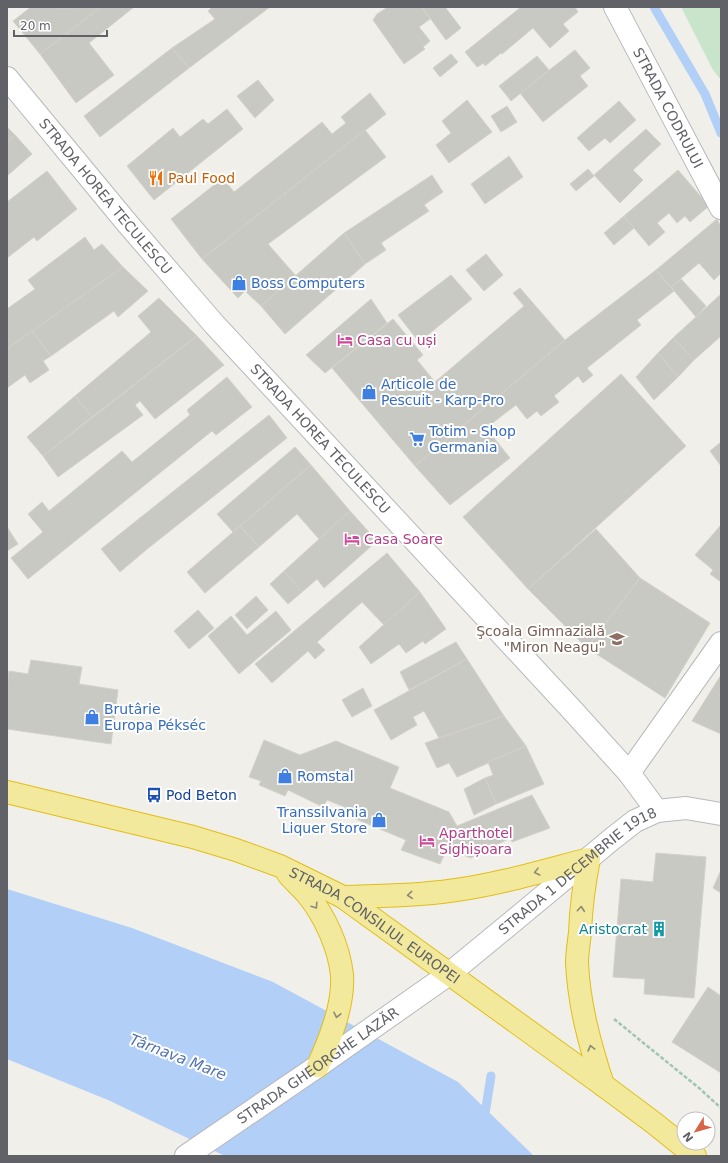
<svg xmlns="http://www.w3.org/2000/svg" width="728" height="1163" font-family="'DejaVu Sans',sans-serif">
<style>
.green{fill:#c8e5cc}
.water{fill:#b2cff7}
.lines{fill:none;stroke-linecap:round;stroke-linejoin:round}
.stream{stroke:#b2cff7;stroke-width:9}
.building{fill:#c9c9c3;stroke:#d4d2c7}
.street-casing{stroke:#b5b7bb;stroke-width:24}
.secondary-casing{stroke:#b7b9be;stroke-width:24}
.highway-casing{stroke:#e1be17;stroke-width:24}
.path{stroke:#a1c5b1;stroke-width:2.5;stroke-dasharray:4 2;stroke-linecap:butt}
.street{stroke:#fff;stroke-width:22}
.secondary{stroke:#fff;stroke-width:22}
.highway{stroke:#f3e99d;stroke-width:22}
.oneway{stroke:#8c8a77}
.labels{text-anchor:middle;stroke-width:4;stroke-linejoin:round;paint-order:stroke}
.street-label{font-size:14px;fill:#606267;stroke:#fff}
.food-label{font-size:14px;fill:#c56008;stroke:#fff;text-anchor:start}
.shop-label{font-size:14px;fill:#366cbe;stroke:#fff;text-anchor:start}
.hotel-label{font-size:14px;fill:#b23c85;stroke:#fff;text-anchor:start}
.education-label{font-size:14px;fill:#785e54;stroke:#fff;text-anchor:end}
.transit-label{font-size:14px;fill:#164399;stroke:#fff;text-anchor:start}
.culture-label{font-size:14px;fill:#0d838f;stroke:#fff;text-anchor:end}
.water-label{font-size:15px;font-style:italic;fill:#5273b1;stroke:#fff}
</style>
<rect width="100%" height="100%" fill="#f0efe9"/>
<path class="green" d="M681,7H721V80L713,70Z"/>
<path class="water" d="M7,889L132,928L273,982L458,1082L534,1156H225L108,1100L7,1059Z"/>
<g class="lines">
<g class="stream">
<path d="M654,7L705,94L721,133"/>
<path d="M484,1120L491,1076"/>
</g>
</g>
<g class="building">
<path d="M31,7L66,8L101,7L40,54L13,21Z"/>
<path d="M101,7H134L89,43L114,75L76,103L40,54Z"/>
<path d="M212,7H270L189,68L172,48L215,19L208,11Z"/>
<path d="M388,7H422L430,19L419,27L430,41L423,47L425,49L404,64L373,20L377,14Z"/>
<path d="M422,7H445L461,28L446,40Z"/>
<path d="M521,7H575L578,12L563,24L569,31L550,48L533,28L502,54L501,53L485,66L484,63L477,67L465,52Z"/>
<path d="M172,48L189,68L100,137L84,116Z"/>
<path d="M575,50L590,68L580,76L588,86L543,122L520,93Z"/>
<path d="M451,54L458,62L440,77L433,68Z"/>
<path d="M537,56L549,70L511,101L499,86Z"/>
<path d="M258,80L274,100L255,118L237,96Z"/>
<path d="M370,93L386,114L202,259L171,219L223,178L234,192L322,122L332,134L346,123L341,117Z"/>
<path d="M467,100L492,132L449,163L436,145L451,133L442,121Z"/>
<path d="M619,101L636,120L610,143L605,138L589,151L577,138Z"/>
<path d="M507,106L517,122L501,132L491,116Z"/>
<path d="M227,109L243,129L154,200L127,166L173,128L180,137L203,119L208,124Z"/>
<path d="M7,127L15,135L7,142Z"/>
<path d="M646,129L661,144L633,170L643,180L620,203L594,175Z"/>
<path d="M365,130L386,157L268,244L296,276L261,306L245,291L238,298L202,259Z"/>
<path d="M15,135L32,154L7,176V142Z"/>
<path d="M509,156L523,177L485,204L471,184Z"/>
<path d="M588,169L594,176L576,191L570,184Z"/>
<path d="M678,170L709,206L690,222L685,216L677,223L669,213L657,223L665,232L649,246L624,216Z"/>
<path d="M47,171L77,209L37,241L34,237L7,258V202Z"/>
<path d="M432,175L443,192L424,205L429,211L381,243L386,250L365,264L344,233Z"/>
<path d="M624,216L634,228L614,245L604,233Z"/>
<path d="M717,219L721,227V273L714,280L699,263L671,287L656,270Z"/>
<path d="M344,233L365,264L285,334L261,306Z"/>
<path d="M85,237L94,250L102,244L123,267L7,349V309L35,289L28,280Z"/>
<path d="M486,254L503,275L484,291L466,270Z"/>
<path d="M123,267L148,291L118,317L114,311L51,356L32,331Z"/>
<path d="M656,270L674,291L637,320L641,325L587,368L593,375L583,383L578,376L554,396L559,402L541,416L537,411L527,419L516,405L486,428L510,458L450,505L415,466L565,340Z"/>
<path d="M451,275L472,299L419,342L398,315Z"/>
<path d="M681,279L706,306L696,317L671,287Z"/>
<path d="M520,288L565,340L415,466L332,368L393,319L423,355L417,360L435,382L524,306L513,293Z"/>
<path d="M721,294V336L694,360L673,338Z"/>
<path d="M159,298L197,336L92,417L75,396L151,332L138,316Z"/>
<path d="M371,299L387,323L325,373L306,355Z"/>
<path d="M32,331L51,356L43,361L49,370L30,383L25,375L7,388V349Z"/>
<path d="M197,336L224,365L155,419L140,401L135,405L143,415L58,477L43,456Z"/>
<path d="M673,338L694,360L678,377L658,353Z"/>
<path d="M658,353L678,377L654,400L636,377Z"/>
<path d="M621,374L686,446L528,589L463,517Z"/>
<path d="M227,377L252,407L216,435L212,431L28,579L11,558L43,532L28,514L42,502L49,511L122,451L132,462L190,415L187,410Z"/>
<path d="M75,396L92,417L43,456L27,437Z"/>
<path d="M269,415L287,438L146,550L120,572L101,549Z"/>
<path d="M721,442V466L710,451Z"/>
<path d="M295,447L311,465L233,532L217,514Z"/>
<path d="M311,465L350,511L319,539L297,514L259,547L240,526Z"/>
<path d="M350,511L377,541L324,588L317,579L302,592L284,571Z"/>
<path d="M721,525V582L710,574L713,570L695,555Z"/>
<path d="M240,526L259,547L205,593L187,572Z"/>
<path d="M7,527L18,544L7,551Z"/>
<path d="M596,529L640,578L587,648L528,589Z"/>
<path d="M387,553L420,592L384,625L362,602L317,642L325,650L315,659L308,651L272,683L255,664Z"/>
<path d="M284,571L302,592L288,604L270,584Z"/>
<path d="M640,578L710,623L665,698L587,648Z"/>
<path d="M420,592L446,629L425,644L423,641L406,653L399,644L371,664L359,647Z"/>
<path d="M256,596L268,610L247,629L235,615Z"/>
<path d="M198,610L214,628L189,649L174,631Z"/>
<path d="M276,611L291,630L239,674L208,636L231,616L247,635Z"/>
<path d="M456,642L467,659L409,690L400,672Z"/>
<path d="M467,659L504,716L439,738L424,711L413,717L417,725L391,740L374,710Z"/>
<path d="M31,660L82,667L79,684L118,690L111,744L7,729V688L9,671L28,674Z"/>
<path d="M721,675V734L692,721Z"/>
<path d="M363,688L372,706L352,717L342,700Z"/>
<path d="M504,716L526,746L457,777L449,763L437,768L425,743Z"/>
<path d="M264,740L300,755L336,741L399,767L390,788L449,812L457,826L532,795L550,828L512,842L510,838L471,858L447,849L440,864L401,850L406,840L342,813L345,807L327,800L323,807L288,790L285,796L259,785L261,781L249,777Z"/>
<path d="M526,746L544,784L496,804L485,778L493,775L488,762Z"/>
<path d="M485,778L496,804L474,815L464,789Z"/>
<path d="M656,853L706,857L694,998L644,994L645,979L613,977L621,879L653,882Z"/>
<path d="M721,870V893L713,888Z"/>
<path d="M708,987L721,996V1073L672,1042Z"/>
</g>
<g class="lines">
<g class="street-casing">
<g id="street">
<path id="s1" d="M615,7L721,208"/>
<path d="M629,773L721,643"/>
</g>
</g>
<g class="secondary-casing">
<g id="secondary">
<path id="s2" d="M7,78L127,223L214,324L573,711L629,773L657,811"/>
<path id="s3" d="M186,1156L318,1066L449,974L517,918L612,839L635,821L657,811L686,808L721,814"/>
</g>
</g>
<g class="highway-casing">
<g id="highway">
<path id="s4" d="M7,792L193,837L236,850L280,866L343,897L603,1085L654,1123L695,1156"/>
<path d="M288,874C294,881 301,887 307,894C325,916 339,947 342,975C344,1005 330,1039 318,1066"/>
<path d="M343,897C378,896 414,896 449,891C496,885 543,871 589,859C584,884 581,908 580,932C579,942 577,953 577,963C579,1005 590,1045 603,1085"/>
</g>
</g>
<path class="path" d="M614,1019L699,1088L721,1108"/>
<use href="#street" class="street"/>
<use href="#secondary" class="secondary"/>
<use href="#highway" class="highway"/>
</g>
<defs><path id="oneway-chevron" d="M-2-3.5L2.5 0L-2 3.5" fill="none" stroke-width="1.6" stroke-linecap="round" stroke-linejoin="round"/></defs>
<g class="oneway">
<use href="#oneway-chevron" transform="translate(537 872) rotate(166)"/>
<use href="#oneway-chevron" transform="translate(410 895) rotate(175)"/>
<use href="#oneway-chevron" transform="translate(315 906) rotate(56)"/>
<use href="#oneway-chevron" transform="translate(581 909) rotate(-85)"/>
<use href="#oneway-chevron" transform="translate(337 1015) rotate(102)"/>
<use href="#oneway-chevron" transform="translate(591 1048) rotate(-105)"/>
</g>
<defs>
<g id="restaurant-bare" transform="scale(1.2)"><path d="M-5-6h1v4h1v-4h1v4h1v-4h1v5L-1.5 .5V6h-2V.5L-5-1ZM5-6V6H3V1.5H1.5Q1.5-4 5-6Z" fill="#e8710a" stroke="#fff" stroke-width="2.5" paint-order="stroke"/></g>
<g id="shop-bare" transform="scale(1.2)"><path d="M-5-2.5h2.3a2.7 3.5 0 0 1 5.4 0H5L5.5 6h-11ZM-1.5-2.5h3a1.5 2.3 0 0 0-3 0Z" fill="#3f7fe0" stroke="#fff" stroke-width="2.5" paint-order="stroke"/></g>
<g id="hotel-bare" transform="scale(1.2)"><path d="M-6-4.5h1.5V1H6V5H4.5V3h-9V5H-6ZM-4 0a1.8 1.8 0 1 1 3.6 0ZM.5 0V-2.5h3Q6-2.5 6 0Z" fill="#d1479c" stroke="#fff" stroke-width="2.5" paint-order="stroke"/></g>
<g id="supermarket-bare" transform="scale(1.2)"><path d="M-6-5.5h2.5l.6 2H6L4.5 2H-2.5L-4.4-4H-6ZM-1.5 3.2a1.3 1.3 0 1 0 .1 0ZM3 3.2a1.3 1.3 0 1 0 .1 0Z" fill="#3f7fe0" stroke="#fff" stroke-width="2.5" paint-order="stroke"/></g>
<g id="school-bare" transform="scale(1.2)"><path d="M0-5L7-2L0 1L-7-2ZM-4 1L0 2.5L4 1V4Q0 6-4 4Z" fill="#8d6e63" stroke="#fff" stroke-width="2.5" paint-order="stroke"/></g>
<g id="bus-bare" transform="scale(1.2)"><path d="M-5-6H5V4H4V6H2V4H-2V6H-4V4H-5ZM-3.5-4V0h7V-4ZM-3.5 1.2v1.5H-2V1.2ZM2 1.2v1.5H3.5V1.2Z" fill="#1a4fb4" stroke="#fff" stroke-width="2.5" paint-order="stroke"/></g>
<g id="building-bare" transform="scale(1.2)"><path d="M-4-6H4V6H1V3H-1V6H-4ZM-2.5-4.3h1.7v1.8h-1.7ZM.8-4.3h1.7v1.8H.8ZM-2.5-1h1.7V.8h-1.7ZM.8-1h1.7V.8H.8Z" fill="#0f9aa8" stroke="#fff" stroke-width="2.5" paint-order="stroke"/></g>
</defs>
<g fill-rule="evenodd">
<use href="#restaurant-bare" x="156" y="178"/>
<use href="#shop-bare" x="239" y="283"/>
<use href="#hotel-bare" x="345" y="340"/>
<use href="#shop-bare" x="369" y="392"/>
<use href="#supermarket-bare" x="417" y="439"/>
<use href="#hotel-bare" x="352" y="539"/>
<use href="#school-bare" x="617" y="639"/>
<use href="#shop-bare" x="92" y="717"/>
<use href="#shop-bare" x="285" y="776"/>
<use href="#bus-bare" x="154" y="795"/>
<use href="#shop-bare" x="379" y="820"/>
<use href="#hotel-bare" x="427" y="841"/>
<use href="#building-bare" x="659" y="929"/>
</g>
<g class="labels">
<g class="street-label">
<text dy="5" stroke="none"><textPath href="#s1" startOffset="114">STRADA CODRULUI</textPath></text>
<text dy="5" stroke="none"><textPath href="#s2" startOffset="154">STRADA HOREA TECULESCU</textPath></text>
<text dy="5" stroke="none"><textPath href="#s2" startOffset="478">STRADA HOREA TECULESCU</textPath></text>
<text dy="5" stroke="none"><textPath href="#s3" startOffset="485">STRADA 1 DECEMBRIE 1918</textPath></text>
<text dy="5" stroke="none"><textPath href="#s4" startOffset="395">STRADA CONSILIUL EUROPEI</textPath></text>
<text dy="5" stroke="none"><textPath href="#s3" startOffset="160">STRADA GHEORGHE LAZĂR</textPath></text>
</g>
<g class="food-label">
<text x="168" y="183">Paul Food</text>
</g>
<g class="shop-label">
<text x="251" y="288">Boss Computers</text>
<text x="381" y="389">Articole de<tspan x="381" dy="16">Pescuit - Karp-Pro</tspan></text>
<text x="429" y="436">Totim - Shop<tspan x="429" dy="16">Germania</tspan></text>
<text x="104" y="714">Brutârie<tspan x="104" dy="16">Europa Pékséc</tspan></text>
<text x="297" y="781">Romstal</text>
<text x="367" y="817" text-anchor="end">Transsilvania<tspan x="367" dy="16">Liquer Store</tspan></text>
</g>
<g class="hotel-label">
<text x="357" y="345">Casa cu uși</text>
<text x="364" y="544">Casa Soare</text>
<text x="439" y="838">Aparthotel<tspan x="439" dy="16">Sighișoara</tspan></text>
</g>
<g class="education-label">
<text x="605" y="636">Şcoala Gimnazială<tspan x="605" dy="16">"Miron Neagu"</tspan></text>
</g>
<g class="transit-label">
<text x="166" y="800">Pod Beton</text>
</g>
<g class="culture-label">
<text x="647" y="934">Aristocrat</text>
</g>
<g class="water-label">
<text transform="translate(178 1057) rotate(21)" y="5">Târnava Mare</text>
</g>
</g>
<rect width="728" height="1163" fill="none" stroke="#606267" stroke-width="16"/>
<g transform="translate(696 1131) rotate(233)"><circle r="19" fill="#ffffff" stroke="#bfc0c2"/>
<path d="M0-3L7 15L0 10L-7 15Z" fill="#d96546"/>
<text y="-6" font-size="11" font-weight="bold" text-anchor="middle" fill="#606267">N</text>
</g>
<path d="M14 30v6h93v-6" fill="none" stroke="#606267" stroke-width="2"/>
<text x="20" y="30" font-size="12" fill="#606267" stroke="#ffffff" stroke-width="3" paint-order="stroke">20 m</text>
</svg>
